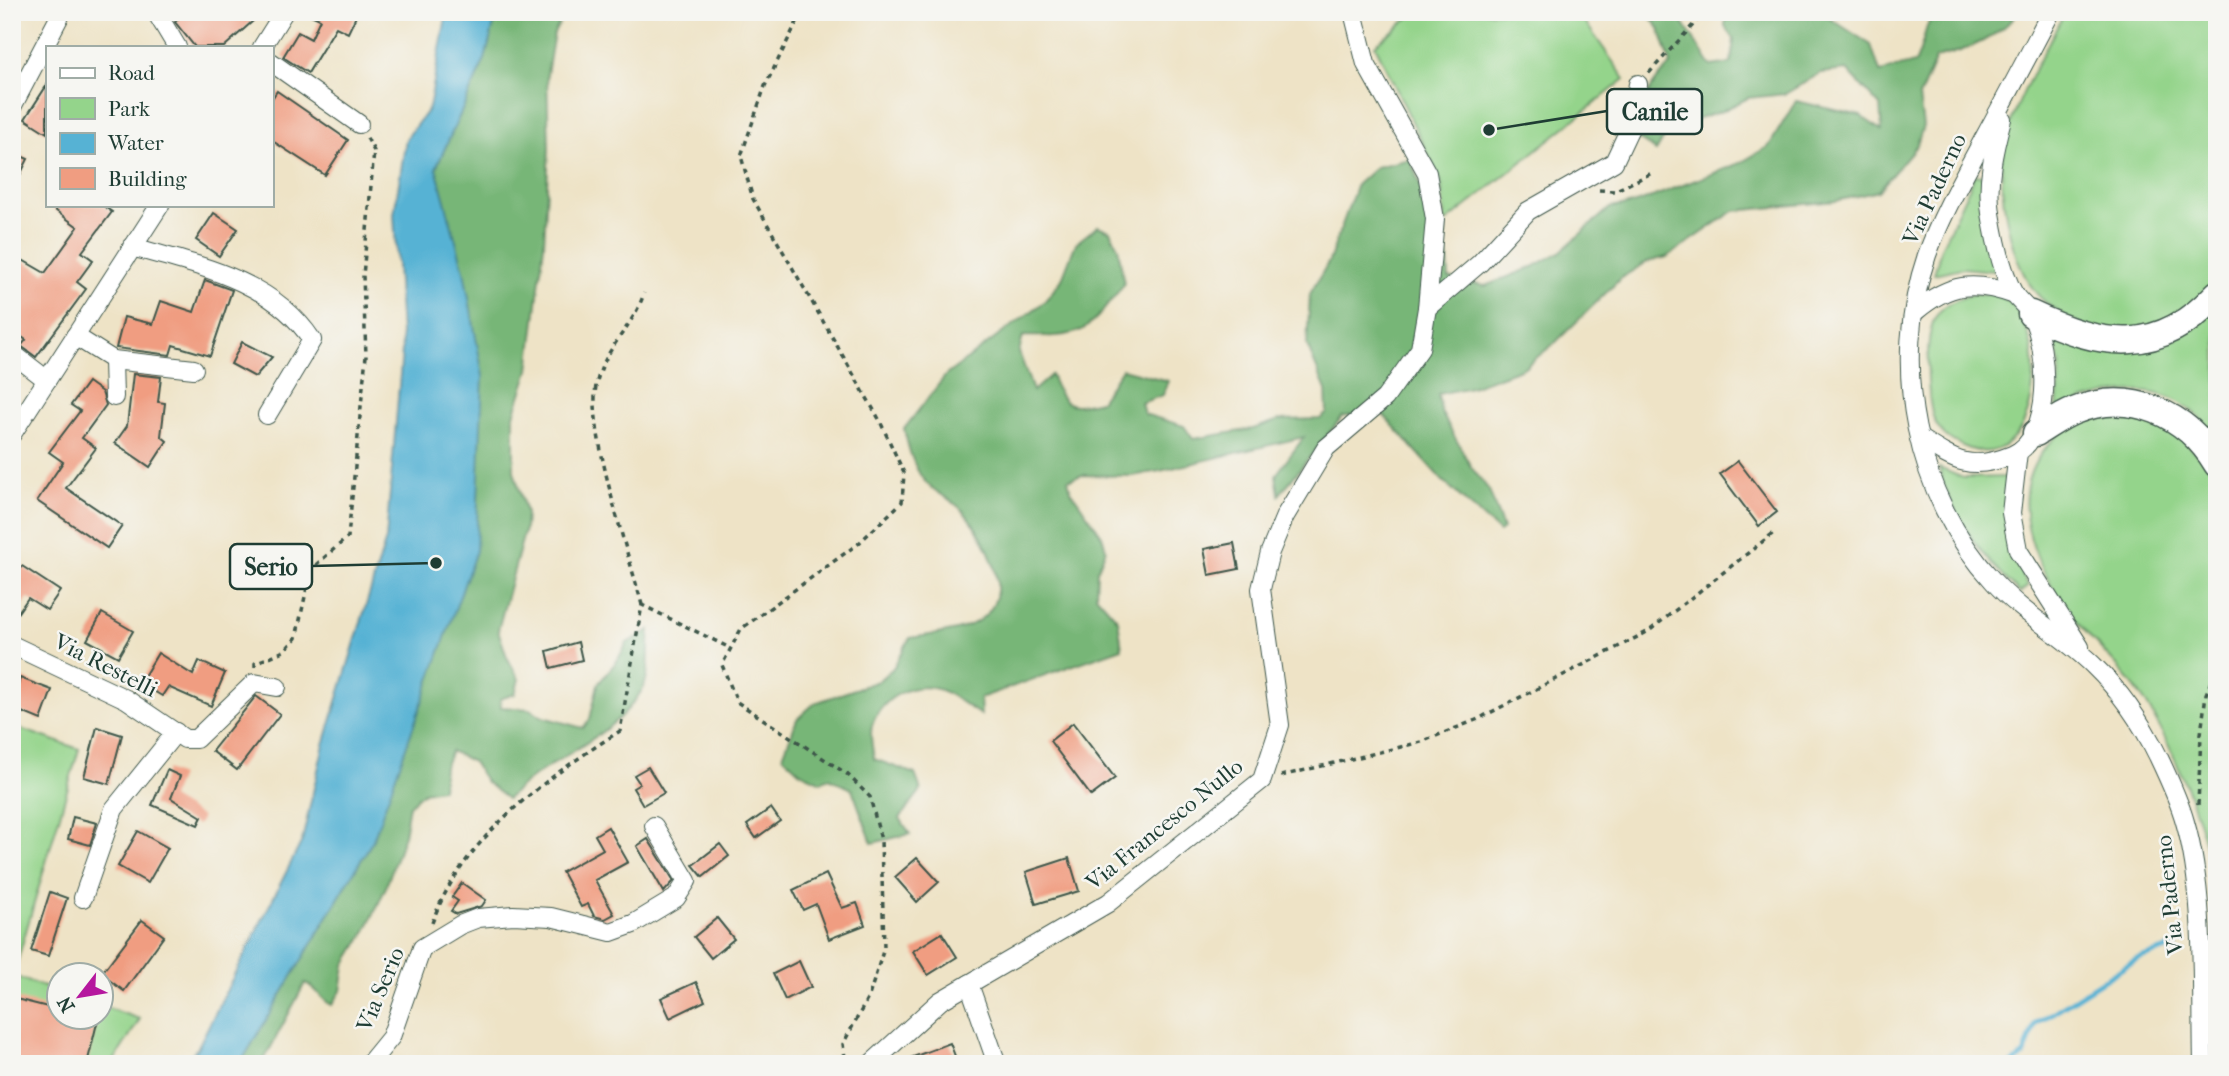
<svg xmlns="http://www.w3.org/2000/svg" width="2229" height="1076" font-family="'IM FELL French Canon',serif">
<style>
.green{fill:#94d48b;stroke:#5a8860;stroke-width:2}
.forest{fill:#77b677;stroke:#4b7a56;stroke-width:2}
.water{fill:#56b2d4;stroke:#3a7884;stroke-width:2}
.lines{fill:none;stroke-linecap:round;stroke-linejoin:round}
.stream{stroke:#56b2d4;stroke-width:5}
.building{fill:#f09d81}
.minor-casing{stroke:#3e564a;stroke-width:20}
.highway-casing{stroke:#3e564a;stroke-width:29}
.path{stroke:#3e564a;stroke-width:3.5;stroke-dasharray:5 5;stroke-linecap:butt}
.minor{stroke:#fff;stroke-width:18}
.highway{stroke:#fff;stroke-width:26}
.labels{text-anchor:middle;stroke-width:5;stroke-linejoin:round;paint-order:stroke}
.street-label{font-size:23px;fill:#1f3d34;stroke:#f6f6f2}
.leader{fill:none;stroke:#1f3d34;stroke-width:2.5}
.callout-dot{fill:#1f3d34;stroke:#f6f6f2;stroke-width:2.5}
.callout{fill:#f6f6f2;stroke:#1f3d34;stroke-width:2.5}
.callout-label{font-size:24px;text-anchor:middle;font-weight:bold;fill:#1f3d34}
</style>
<rect width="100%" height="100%" fill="#f6f6f2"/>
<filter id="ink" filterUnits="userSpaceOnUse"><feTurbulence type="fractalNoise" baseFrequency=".0143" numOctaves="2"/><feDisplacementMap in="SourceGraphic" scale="14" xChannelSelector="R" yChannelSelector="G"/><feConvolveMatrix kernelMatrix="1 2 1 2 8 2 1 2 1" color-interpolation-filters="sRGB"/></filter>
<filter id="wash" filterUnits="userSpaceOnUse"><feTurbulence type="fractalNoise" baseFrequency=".00686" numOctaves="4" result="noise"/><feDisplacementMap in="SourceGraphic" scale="28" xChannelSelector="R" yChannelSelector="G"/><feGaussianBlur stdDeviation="1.57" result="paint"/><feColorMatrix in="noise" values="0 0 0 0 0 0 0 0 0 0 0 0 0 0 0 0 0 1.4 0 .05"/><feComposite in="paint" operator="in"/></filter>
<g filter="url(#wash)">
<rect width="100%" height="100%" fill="#eee3c6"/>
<g class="green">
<path d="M1416,12H1591L1583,19L1625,79L1445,223L1441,181L1375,45Z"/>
<path d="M2065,12H2217V281C2169,332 2100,352 2043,300C2011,271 2000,200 2002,159C2004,121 2046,48 2065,12Z"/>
<path d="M1975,175L1983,176L1997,268L1993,271L1962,268L1934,274L1941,248Z"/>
<path d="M1973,294C1980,294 1992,293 1999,296C2054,316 2044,480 1965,447C1952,442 1939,433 1934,419C1926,400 1924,331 1937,315C1946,302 1959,299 1973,294Z"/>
<path d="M2217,306V437C2169,375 2122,388 2057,408L2060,365L2053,331L2085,343Z"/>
<path d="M2156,413L2217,474V868L2213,872C2197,813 2179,758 2147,705C2126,670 2093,644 2069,612C2034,564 2002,494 2049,444C2057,435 2066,424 2077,419C2088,413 2140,414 2156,413Z"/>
<path d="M1939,468L1963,478L2006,477C2003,523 2006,545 2028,586L2020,593C1984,559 1951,518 1939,468Z"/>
<path d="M12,726L79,749L13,976L59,992L60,1016H102V1006L140,1019L112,1064H12Z"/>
</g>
<g class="forest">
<path d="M497,12H566L554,33L547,74L549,148L544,245L529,370L514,415V471L526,513L525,529L498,630L507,657L519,679L515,694L500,699L501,707L530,709L543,717L583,728L590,719L598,684L617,661L627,643L650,630C648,647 651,676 642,690C612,741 548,757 507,799L486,782L473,762L451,751L444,767L442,789L424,792L409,805L404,835L386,887L367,929L345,965L341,991L332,1005C321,1001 317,987 305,983L262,1064H240L373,840L447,214L436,168L485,59Z"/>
<path d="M1646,12H1676L1711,66L1731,63L1734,39L1725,26V12H1820L1871,45L1880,72L1915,63C1924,47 1923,27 1935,12H2019C1998,38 1968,50 1936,58L1919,97L1923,126L1917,145L1878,191L1836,201L1734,211L1667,257L1647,262L1621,278L1555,343L1523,368L1471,387L1438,394L1441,412L1471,467L1489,490L1503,529L1499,532L1443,481L1379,410L1342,417L1279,495L1276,475L1304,437L1160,471L1132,476L1082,475L1068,480L1071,491L1102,536L1106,549L1097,571L1096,595L1118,620L1122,648L980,698L981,715C969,708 956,697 943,691C916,679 880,697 872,726C869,735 873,749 874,759L915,774L921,790L900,818L910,834L872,843L852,789L829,778L821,782L800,772L783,756L797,719L815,703L878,681L893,668L910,638C933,634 963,633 982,618C1016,592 985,537 964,512C953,499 933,493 923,479C912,464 908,446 904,429L946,375L1044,302L1061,281L1076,243L1098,226L1110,231L1118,247L1124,284C1086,333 1086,338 1023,336L1019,352L1033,391L1051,375C1064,407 1066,409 1100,401L1122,369L1168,381L1163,395L1141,403L1144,414L1184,426L1193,439L1253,429L1279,420L1320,419L1327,413L1326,390L1307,345L1310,294L1329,261L1357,184L1376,167L1410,159L1448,260L1449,278L1485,286L1533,267L1560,252L1610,208L1634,204L1740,163L1769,146L1796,101L1861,116L1882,131L1880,106L1847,70L1821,73L1785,94L1748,98L1722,111L1669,129L1656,151L1636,137C1638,106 1650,85 1671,64L1659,28Z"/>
</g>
<path class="water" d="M447,12H497L485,59L436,168L464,271L483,376L476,551L373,840L240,1064H184L198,1047L302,841L323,748L386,539L402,351L394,214L406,139L429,108Z"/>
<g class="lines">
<path class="stream" d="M2012,1064L2024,1055L2035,1024L2137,959L2176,946"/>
</g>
<g id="blocks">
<g class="building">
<path d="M184,12H263L224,47H195L175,22Z"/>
<path d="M304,12H358L348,33L336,27L308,73L283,57L298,32L311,39L320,19Z"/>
<path d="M47,85V133L25,119Z"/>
<path d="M277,91L348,140L325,175L271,140V100Z"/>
<path d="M12,152L28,159L12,191Z"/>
<path d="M48,205H102L112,212L82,252L93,260L77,282L86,289L36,357L21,346L26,340L12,330V254L45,273L78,227Z"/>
<path d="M214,213L238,229L219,256L196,240Z"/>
<path d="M205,280L232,290L210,356L173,345L170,355L116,348L124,317L153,324L161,301L194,312Z"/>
<path d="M242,342L272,357L255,377L231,364Z"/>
<path d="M133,374L161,377L158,402L165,403L161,436L167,441L150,467L115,443L127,426Z"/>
<path d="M88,382L102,392L106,405L82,438L96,448L66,488L122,526L107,548L37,501L63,462L49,452L80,411L71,405Z"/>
<path d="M1738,461L1777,512L1759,526L1720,474Z"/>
<path d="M1234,543L1239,569L1209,575L1204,549Z"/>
<path d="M22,566L60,591L47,610L28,598L12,621V580Z"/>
<path d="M102,613L133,631L118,657L87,640Z"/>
<path d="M578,642L582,660L551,668L547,651Z"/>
<path d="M158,653L193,675L199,661L225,673L211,706L168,687L162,696L140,683Z"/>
<path d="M20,678L52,690L41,720L12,708Z"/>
<path d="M256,696L280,714L237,770L212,751Z"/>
<path d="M1073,723L1115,778L1091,796L1050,741Z"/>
<path d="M97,727L122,735L109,784L84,777Z"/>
<path d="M648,767L664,793L643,805L633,788L640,784L634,775Z"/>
<path d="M167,770L180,776L171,798L202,817L198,825L152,805Z"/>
<path d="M771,808L780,821L756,838L747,825Z"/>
<path d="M73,817L97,823L90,845L68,839Z"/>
<path d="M608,827L628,862L595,880L614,914L605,919L594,916L588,904L581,907L562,872L603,849L595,835Z"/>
<path d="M138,831L168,848L148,883L118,866Z"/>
<path d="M648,839L674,881L664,892L637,846Z"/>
<path d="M720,844L729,856L703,877L693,865Z"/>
<path d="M917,858L939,882L917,902L895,877Z"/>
<path d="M1069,858L1079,891L1036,904L1026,872Z"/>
<path d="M826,874L842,908L857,903L865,925L829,939L816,904L803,910L793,890Z"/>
<path d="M462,883L486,900L482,906L456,914L451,911L458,901L452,897Z"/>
<path d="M50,892L67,898L48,956L31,951Z"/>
<path d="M717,918L734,939L711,958L694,937Z"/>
<path d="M142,920L164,936L124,991L101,974Z"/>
<path d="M942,933L957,957L928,975L913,951Z"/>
<path d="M799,961L811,987L785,1000L773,974Z"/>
<path d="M696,982L705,1001L670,1018L661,998Z"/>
<path d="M12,998L60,1010V1017L98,1019L87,1064H12Z"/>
<path d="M950,1043L958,1064H900V1062Z"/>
</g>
</g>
</g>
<g filter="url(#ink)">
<use href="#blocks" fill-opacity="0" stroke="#3e564a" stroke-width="2"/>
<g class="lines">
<g class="minor-casing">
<g id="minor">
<path d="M156,12L177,47"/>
<path d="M2051,12C2029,54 2007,96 1984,138C1964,176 1942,214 1927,255C1889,365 1915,497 1994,582C2023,614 2062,635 2093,665C2120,691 2142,723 2158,756C2168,777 2179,800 2185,822C2206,894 2201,989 2203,1064"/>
<path d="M262,47L284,12"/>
<path d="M271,62L359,124"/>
<path d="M12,107L62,12"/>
<path d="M132,247C197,265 273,280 312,340L267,415"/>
<path d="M1427,308L1480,263L1528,211L1614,162L1630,128L1638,84"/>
<path d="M1916,311C1949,283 1974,280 2015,295"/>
<path d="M75,336L113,360L194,369"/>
<path d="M12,353L47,380"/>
<path d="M113,360L114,397"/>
<path d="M12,434L160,205"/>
<path d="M1919,438C1955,461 1970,472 2012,455C2054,438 2049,349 2031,315C2028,307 2019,302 2014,294C2002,272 1995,239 1991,213C1986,182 1994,149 2002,119"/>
<path d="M2018,452L2011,513L2018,550L2080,647"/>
<path d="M12,645L126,699L185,739H196L254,683L277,687"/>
<path d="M83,898L114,809L176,732"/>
<path d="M969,984L997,1064"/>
<path d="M369,1064L391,1037L422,948L460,925L478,918L513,915L551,917L611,932L633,924L676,898L687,881L654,826"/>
<path d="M871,1064L940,1001L1108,903L1262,780L1280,725L1261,589L1270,552L1285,516L1326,448L1385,398L1420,349L1427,308L1435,219L1427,173L1366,64L1353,12"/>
</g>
</g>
<g class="highway-casing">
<g id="highway">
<path d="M2031,314C2102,348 2159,357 2217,294"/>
<path d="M2036,433C2048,426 2061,416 2074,411C2131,388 2187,414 2217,464"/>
</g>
</g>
<g class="path">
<path d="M802,12L765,86L741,156L753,199L879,419L904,473L902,502L859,543L741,629L722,665L737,702L847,774L870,797L881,840L884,948L869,996L843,1044L846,1064"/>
<path d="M1649,73L1705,12"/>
<path d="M1599,190L1614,191L1652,173"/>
<path d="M642,605C629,555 585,426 597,381C607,344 633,328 644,293"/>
<path d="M255,667V663L284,651L296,638L311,569L348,537L366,356L363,276L374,151L366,136"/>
<path d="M1281,776L1421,742L1476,720L1649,631L1776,531"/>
<path d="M2198,805L2201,734L2206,694L2213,676L2217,675"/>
<path d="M432,923C463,837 546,778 620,731L642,605L730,648"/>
</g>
<use href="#minor" class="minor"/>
<use href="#highway" class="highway"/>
</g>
</g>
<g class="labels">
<g class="street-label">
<text transform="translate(1934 189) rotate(-65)" y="8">Via Paderno</text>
<text transform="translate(106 665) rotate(27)" y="8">Via Restelli</text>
<text transform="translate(1164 824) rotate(-39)" y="8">Via Francesco Nullo</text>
<text transform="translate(2169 895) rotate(-96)" y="8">Via Paderno</text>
<text transform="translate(380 989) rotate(-67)" y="8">Via Serio</text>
</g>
</g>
<path class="leader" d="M1489 130L1607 111M436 563L312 566"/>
<g class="callout-dot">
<circle cx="1489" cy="130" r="7"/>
<circle cx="436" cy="563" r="7"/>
</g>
<g class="callout">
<rect x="1607" y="89" width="95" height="45" rx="7"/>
<rect x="230" y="544" width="82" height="45" rx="7"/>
</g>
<g class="callout-label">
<text x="1655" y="120">Canile</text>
<text x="271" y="575">Serio</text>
</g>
<rect width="2229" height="1076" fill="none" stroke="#f6f6f2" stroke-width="42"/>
<rect x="46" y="46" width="228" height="161" fill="#f6f6f2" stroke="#a0aca6" stroke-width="2"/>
<rect x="60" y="68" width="35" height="10" fill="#ffffff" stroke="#a0aca6" stroke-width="2"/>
<text x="108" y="80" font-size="21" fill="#1f3d34">Road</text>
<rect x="60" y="98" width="35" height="21" fill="#94d48b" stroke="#a0aca6" stroke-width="2"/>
<text x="108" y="116" font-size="21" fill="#1f3d34">Park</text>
<rect x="60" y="133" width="35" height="21" fill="#56b2d4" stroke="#a0aca6" stroke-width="2"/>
<text x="108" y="150" font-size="21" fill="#1f3d34">Water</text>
<rect x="60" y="168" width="35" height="21" fill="#f09d81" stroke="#a0aca6" stroke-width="2"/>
<text x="108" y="186" font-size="21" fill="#1f3d34">Building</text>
<g transform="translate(80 996) rotate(239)"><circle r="33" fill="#f6f6f2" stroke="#a0aca6" stroke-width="2"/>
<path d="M0-5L12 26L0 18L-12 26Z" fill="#b5179e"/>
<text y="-10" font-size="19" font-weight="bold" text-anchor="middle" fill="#1f3d34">N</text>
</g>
</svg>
